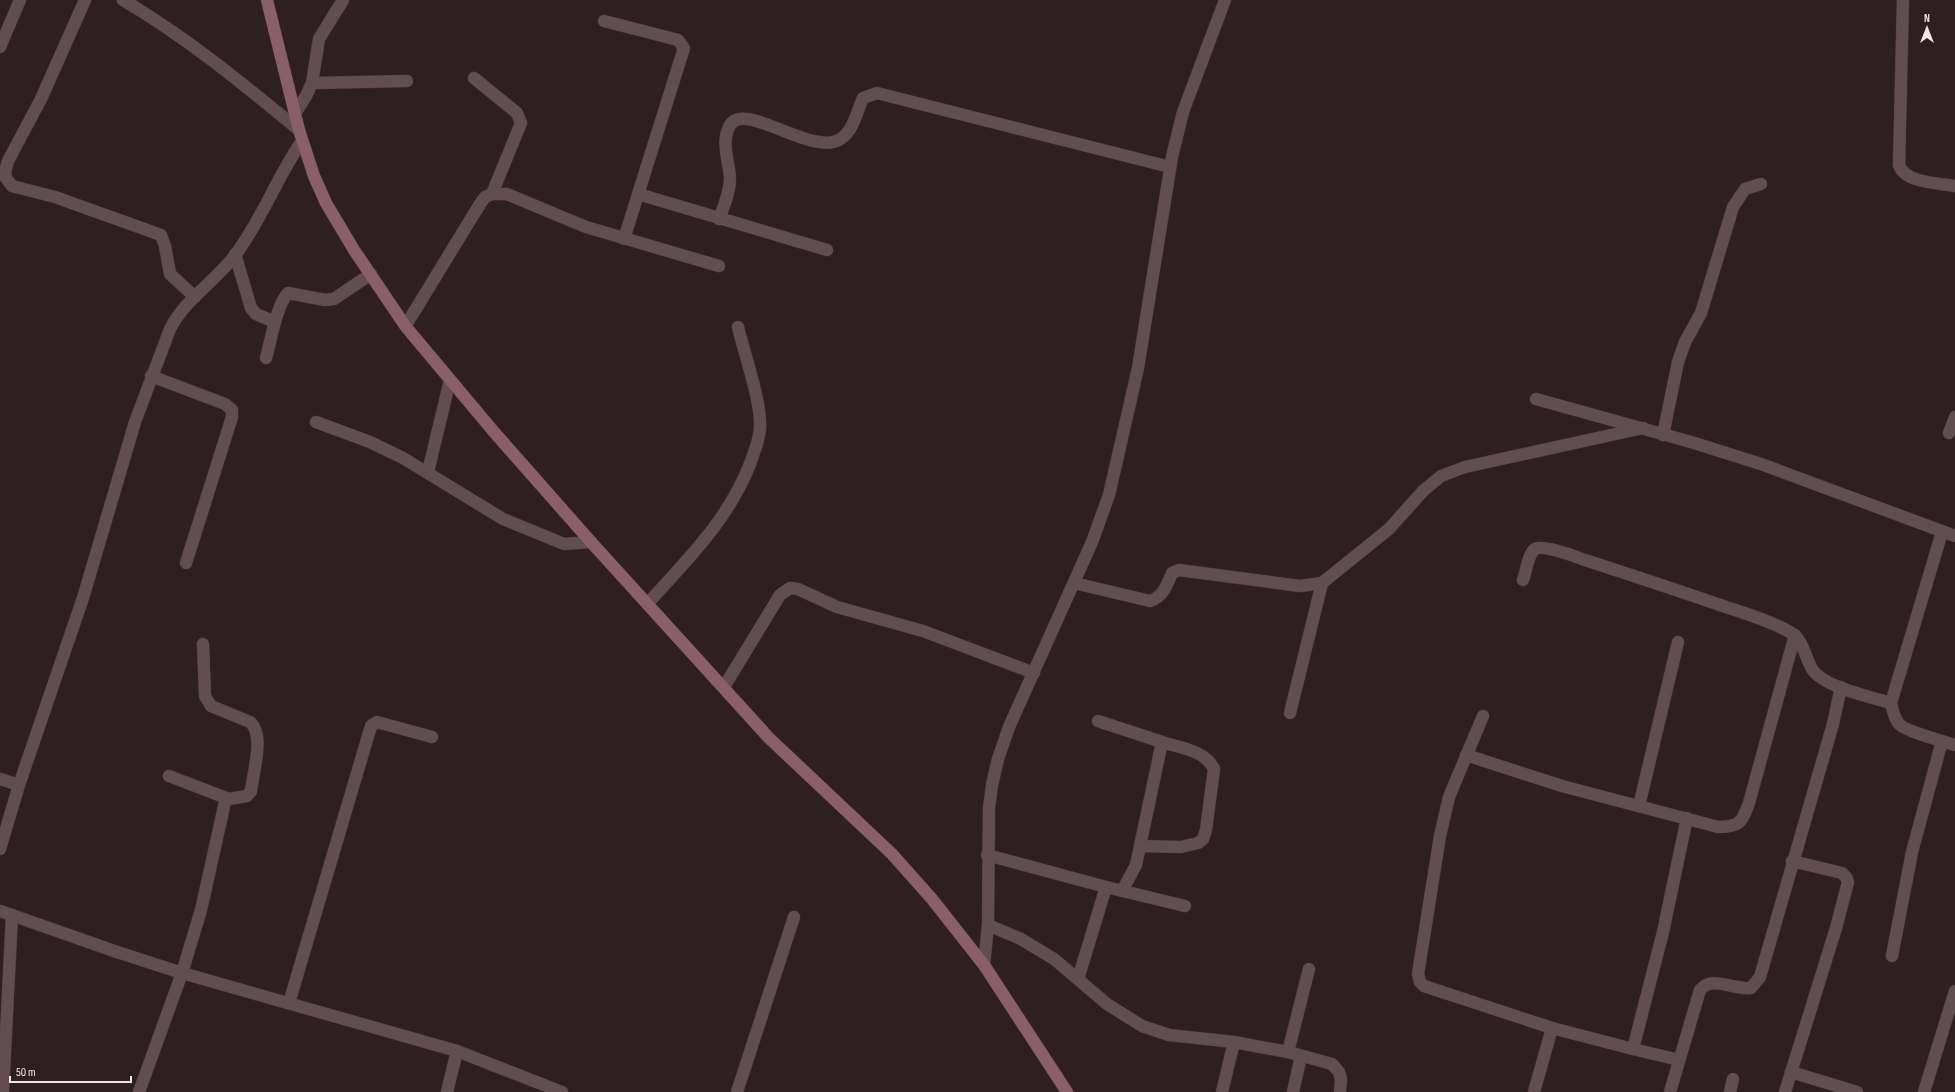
<svg xmlns="http://www.w3.org/2000/svg" width="1955" height="1092" font-family="'Sofia Sans Condensed',sans-serif">
<style>
.lines{fill:none;stroke-linecap:round;stroke-linejoin:round}
.street-casing{stroke:#47393c;stroke-width:13}
.secondary-casing{stroke:#47393c;stroke-width:13}
.street{stroke:#614d52;stroke-width:12}
.secondary{stroke:#8a5f6b;stroke-width:12}
</style>
<rect width="100%" height="100%" fill="#2f1e22"/>
<g class="lines">
<g class="street-casing">
<g id="street">
<path d="M85,0L41,99L8,161L5,172L6,178L12,186L55,197L161,235L165,246L170,274L195,297"/>
<path d="M123,0C186,37 242,83 299,130"/>
<path d="M1903,0L1899,165C1905,183 1938,183 1955,186"/>
<path d="M604,21L678,40L684,48L624,239"/>
<path d="M0,47L20,0"/>
<path d="M474,78L517,113L521,123L492,194"/>
<path d="M312,83L407,81"/>
<path d="M296,112L306,96L312,83L319,39L343,0"/>
<path d="M638,194L827,250"/>
<path d="M719,219C724,206 730,192 730,178C729,161 721,143 729,127C743,97 814,160 842,138C854,129 857,111 863,98L877,93L1170,167"/>
<path d="M235,254L251,308L256,314L275,322"/>
<path d="M406,325L480,204L485,197L492,194H507L586,227L719,266"/>
<path d="M266,358C271,341 276,306 288,293L325,300L334,299L371,274"/>
<path d="M151,376L225,404L232,410V417L186,563"/>
<path d="M1536,399L1691,442L1761,464L1955,536"/>
<path d="M316,422L370,442L403,458L503,519L564,544L591,542"/>
<path d="M1949,433L1955,417"/>
<path d="M1663,435L1678,362L1685,342L1701,313L1733,207L1745,189L1761,184"/>
<path d="M428,472L450,380"/>
<path d="M1942,532L1891,703C1893,711 1894,718 1899,724C1907,732 1943,741 1955,745"/>
<path d="M1523,580C1526,572 1528,554 1535,549C1542,544 1574,556 1582,559C1628,574 1674,589 1720,605C1741,612 1775,622 1793,634C1803,641 1806,659 1812,669C1823,687 1871,697 1891,703"/>
<path d="M1074,583L1150,601C1163,597 1167,585 1172,573L1179,570L1300,586L1322,583L1389,529L1423,491L1441,476L1465,467L1643,428"/>
<path d="M648,603C688,559 728,520 750,464C754,452 759,441 760,429C762,403 744,353 738,327"/>
<path d="M724,687L780,595L790,588L798,589L837,607L923,631L1034,673"/>
<path d="M1290,713L1322,583"/>
<path d="M1483,716L1449,797L1440,836L1418,974L1420,982L1424,986L1552,1028L1633,1049L1663,932L1687,818"/>
<path d="M1098,721L1162,742L1136,865L1122,891"/>
<path d="M1466,755L1562,786L1718,827C1740,827 1742,822 1749,803L1795,635"/>
<path d="M169,776L229,799"/>
<path d="M0,779L19,785"/>
<path d="M1639,806L1678,642"/>
<path d="M1141,846L1181,847L1198,843L1203,839L1206,830L1214,769C1205,750 1180,748 1162,742"/>
<path d="M0,849L19,785L83,598L135,422L170,329C185,299 216,281 236,254C262,219 277,177 302,141"/>
<path d="M987,855L1106,887"/>
<path d="M0,911L117,952L182,973L457,1051L562,1092"/>
<path d="M988,925L1021,939L1054,959L1107,1004L1142,1026L1169,1035L1234,1042L1288,1052L1332,1064L1339,1072L1341,1079L1340,1092"/>
<path d="M1892,956L1912,852L1942,741"/>
<path d="M984,965L988,925L989,808L992,785L998,759L1009,727L1092,542L1109,495L1138,368L1172,157L1183,112L1225,0"/>
<path d="M1078,979L1106,887L1185,906"/>
<path d="M289,1003L371,726L377,722L432,737"/>
<path d="M1633,1049L1679,1060"/>
<path d="M1288,1052L1309,969"/>
<path d="M1791,1072L1857,1092"/>
<path d="M3,1092L12,915"/>
<path d="M139,1092L182,973L201,910L225,802L229,799L247,796L251,791C253,773 265,734 250,722L211,706L205,696L203,644"/>
<path d="M447,1092L457,1051"/>
<path d="M737,1092L794,917"/>
<path d="M1222,1092L1234,1042"/>
<path d="M1293,1092L1301,1056"/>
<path d="M1534,1092L1552,1028"/>
<path d="M1670,1092L1700,990C1712,975 1733,990 1751,988L1760,977L1833,724L1841,687"/>
<path d="M1730,1092L1733,1079"/>
<path d="M1785,1092L1836,928L1848,882L1846,877L1842,873L1792,861"/>
<path d="M1924,1092L1955,991"/>
</g>
</g>
<g class="secondary-casing">
<path id="secondary" d="M267,0L299,130L314,176L326,203L354,250L406,327L494,432L591,542L769,738L892,854L932,899L984,965L1067,1092"/>
</g>
<use href="#street" class="street"/>
<use href="#secondary" class="secondary"/>
</g>
<g transform="translate(1927 28)" stroke="#2f1e22" stroke-width="3" paint-order="stroke">
<path d="M0-3L7 15L0 10L-7 15Z" fill="#f1e5e8"/>
<text y="-6" font-size="11" font-weight="bold" text-anchor="middle" fill="#f1e5e8">N</text>
</g>
<path d="M10 1076v6h121v-6" fill="none" stroke="#f1e5e8" stroke-width="2"/>
<text x="16" y="1076" font-size="12" fill="#f1e5e8" stroke="#2f1e22" stroke-width="3" paint-order="stroke">50 m</text>
</svg>
